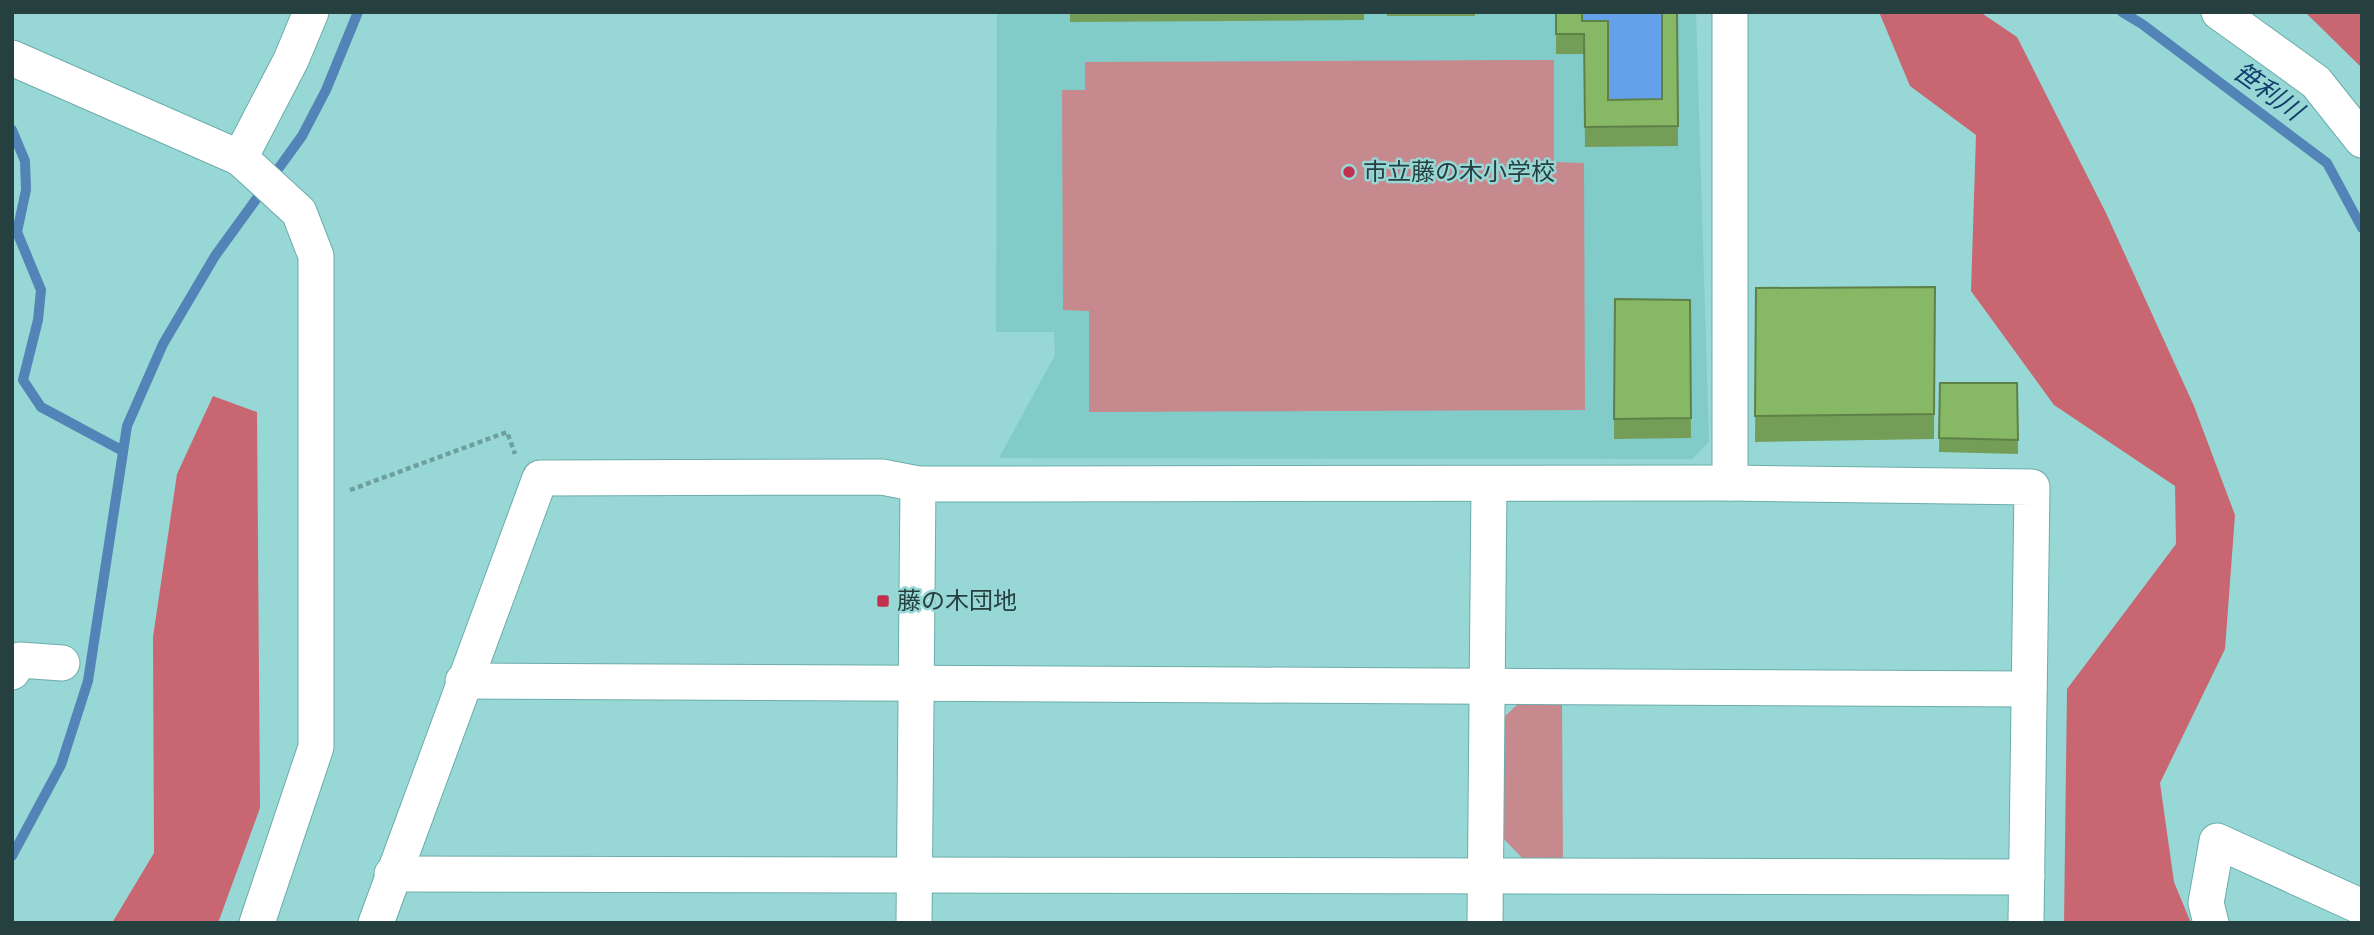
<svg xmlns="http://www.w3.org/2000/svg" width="2374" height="935" font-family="'PT Sans Narrow','Noto Sans JP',sans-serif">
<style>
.built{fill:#81cbc9}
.green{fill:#c6898e}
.forest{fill:#c86772}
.water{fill:#65a1ea;stroke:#5284b7;stroke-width:2}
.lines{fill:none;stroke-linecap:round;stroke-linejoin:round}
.stream{stroke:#5284b7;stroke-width:10}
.minor-casing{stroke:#6cacaa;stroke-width:37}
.path{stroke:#6d9f9e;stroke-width:4.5;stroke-dasharray:5 3.5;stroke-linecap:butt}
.minor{stroke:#fff;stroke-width:35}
.wall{fill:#749e57}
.building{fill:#87b865;stroke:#5e8147;stroke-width:2}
.poi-dot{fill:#c1314f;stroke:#97d8d6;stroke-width:2.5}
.labels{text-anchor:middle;stroke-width:5;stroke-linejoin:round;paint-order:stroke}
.poi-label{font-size:24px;fill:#264040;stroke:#97d8d6;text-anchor:start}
.water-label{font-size:26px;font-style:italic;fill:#133d6b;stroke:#97d8d6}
</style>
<rect width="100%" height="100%" fill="#97d8d6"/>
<path class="built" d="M997,12H1696L1709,442L1692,459L999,458L1055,355L1054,332H996Z"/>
<g class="green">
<path d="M1554,60V162L1584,163L1585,410L1089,412V311L1063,310L1062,90H1085V62Z"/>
<path d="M1522,700H1562L1563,860H1524L1503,838L1502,719Z"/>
</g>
<g class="forest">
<path d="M1879,12H1980L2017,37L2106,213L2194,406L2235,515L2225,649L2160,783L2174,882L2191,923H2064L2067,689L2176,544L2175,486L2054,405L1971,291L1976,135L1910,86Z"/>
<path d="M2305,12H2362V68Z"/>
<path d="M213,396L257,412L260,808L218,923H112L154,853L153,637L177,474Z"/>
</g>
<path class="water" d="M1582,12H1662V119L1608,120V41H1582Z"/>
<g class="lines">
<g class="stream">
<path d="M2122,12L2142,24L2327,163L2362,228"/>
<path d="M12,130L25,161L26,190L17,232L41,290L38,320L23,380L41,407L123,451"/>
<path d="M12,856L61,765L88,681L127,426L163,344L215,256L302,136L326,90L358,12"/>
</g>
<g class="minor-casing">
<g id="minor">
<path d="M2219,12L2316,82L2362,140"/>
<path d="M12,58L240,158L299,212L316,256V747L257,923"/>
<path d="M240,158L291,60L311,12"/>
<path d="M1730,483V12"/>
<path d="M12,672L20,660L62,663"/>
<path d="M463,681C985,686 1507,684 2029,689"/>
<path d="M392,874L2027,877"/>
<path d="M376,923L540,478L882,477L918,484L1730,483L2032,487L2026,923"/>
<path d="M914,923L918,484"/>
<path d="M1485,923L1489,484"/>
<path d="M2211,923L2206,903L2217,841L2362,907"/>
</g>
</g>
<path class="path" d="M350,490L507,432L515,454"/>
<use href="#minor" class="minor"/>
</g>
<g class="wall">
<path d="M1070,12H1364V20L1070,22Z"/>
<rect x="1387" y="12" width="88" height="4"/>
<path d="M1556,12L1582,21L1608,100L1662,99L1677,12L1678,146L1585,147L1584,54H1556Z"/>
<path d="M1935,287L1934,439L1755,442L1756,288Z"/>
<path d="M1615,299L1690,300L1691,438L1614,439Z"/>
<path d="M1940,383H2017L2018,454L1939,452Z"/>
</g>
<g class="building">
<path d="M1556,12H1582V21H1608V100L1662,99V12H1677L1678,126L1585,127L1584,34H1556Z"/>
<path d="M1935,287L1934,414L1755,416L1756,288Z"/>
<path d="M1615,299L1690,300L1691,418L1614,419Z"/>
<path d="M1940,383H2017L2018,440L1939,438Z"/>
</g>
<g class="poi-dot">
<circle cx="1349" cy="172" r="7"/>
<rect x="876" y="594" width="14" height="14" rx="3.5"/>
</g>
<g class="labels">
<g class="poi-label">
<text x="1363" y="180">市立藤の木小学校</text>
<text x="897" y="609">藤の木団地</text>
</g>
<g class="water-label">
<text transform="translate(2268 91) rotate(36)" y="9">笹利川</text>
</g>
</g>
<rect width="2374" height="935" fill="none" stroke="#264040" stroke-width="28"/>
</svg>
